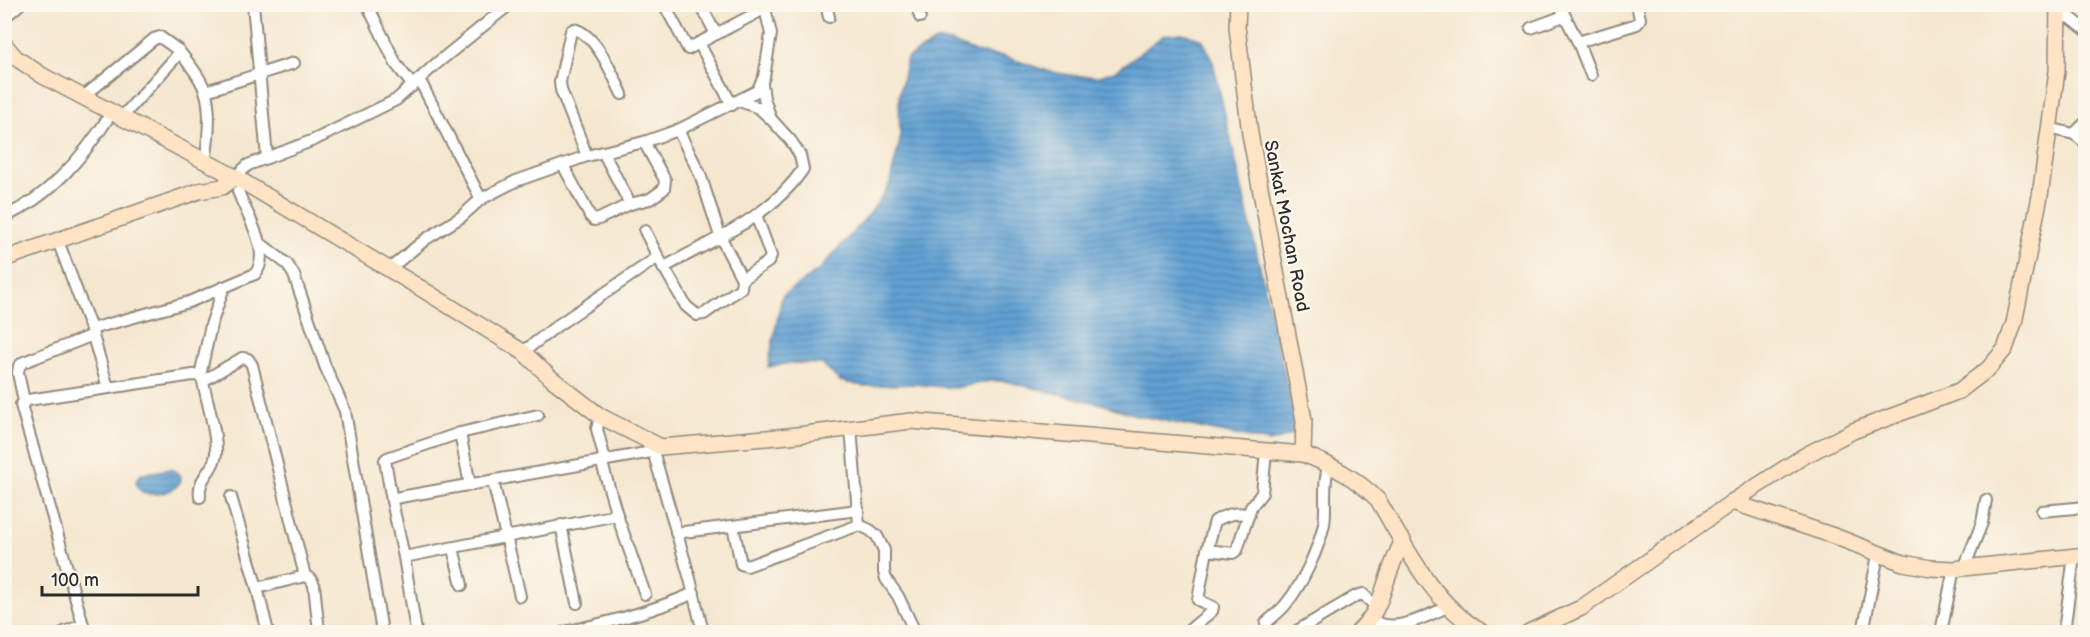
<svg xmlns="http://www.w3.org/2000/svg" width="2090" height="637" font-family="'Balsamiq Sans',sans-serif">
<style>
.water{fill:url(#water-rules);stroke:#46667f;stroke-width:1.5}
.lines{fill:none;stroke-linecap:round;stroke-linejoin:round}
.street-casing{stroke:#90897d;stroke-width:14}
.secondary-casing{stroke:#90897d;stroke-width:18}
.street{stroke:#fff;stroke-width:10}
.secondary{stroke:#fee4c5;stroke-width:15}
.labels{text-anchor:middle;stroke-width:4.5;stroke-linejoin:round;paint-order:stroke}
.street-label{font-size:18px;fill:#2b2b2b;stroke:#fbf7ec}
</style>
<defs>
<pattern id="water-rules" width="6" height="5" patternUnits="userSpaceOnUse" patternTransform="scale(1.5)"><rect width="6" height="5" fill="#61a0d3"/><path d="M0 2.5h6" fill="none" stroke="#5083ab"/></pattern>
</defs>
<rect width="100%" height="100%" fill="#fbf7ec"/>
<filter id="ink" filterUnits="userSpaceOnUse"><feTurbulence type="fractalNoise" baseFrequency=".0167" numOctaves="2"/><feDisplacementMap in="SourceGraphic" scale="12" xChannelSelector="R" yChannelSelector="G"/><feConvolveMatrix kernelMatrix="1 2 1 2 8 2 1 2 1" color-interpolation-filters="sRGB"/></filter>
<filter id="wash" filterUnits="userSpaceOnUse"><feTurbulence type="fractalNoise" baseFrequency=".008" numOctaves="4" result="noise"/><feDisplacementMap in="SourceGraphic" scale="24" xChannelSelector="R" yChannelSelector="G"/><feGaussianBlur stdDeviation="1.35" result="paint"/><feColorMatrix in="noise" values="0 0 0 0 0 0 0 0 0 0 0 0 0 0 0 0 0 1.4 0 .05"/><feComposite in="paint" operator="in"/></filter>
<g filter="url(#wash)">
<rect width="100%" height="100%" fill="#f5e7cf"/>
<g class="water">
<path d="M1182,33L1203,40L1213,62L1298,433L1270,442L1136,415L1098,403L1004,381H991L955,388L913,384L863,386L840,381L822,364L789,363L768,367L782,296L819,270L871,212L889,186L900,140L899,96L907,58L936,41L951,42L975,52L1003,56L1051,72L1077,76H1100L1117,70L1164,35Z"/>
<path d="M171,469C206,483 138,511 136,481L141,474Z"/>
</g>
</g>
<g filter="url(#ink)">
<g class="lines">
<g class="street-casing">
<g id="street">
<path d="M253,4L267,158"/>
<path d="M367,4L396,64L413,86"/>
<path d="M664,4L688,49L699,43L732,105"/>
<path d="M700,4L716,34"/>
<path d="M826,4L829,17"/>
<path d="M917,4L920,17"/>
<path d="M1559,4L1578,42L1591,75"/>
<path d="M2057,16L2071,18L2086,30"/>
<path d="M4,18L20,4"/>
<path d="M1531,28L1564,16"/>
<path d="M1578,42L1637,24L1640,19L1637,4"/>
<path d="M699,43L766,8"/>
<path d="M178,50C205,83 212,94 208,137C207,145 207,153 205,161"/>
<path d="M419,79L481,199L516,181L587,156L644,142L678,130L757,91L764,77L771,34L764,4"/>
<path d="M762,84L764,98L771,119"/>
<path d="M206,91L294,63"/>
<path d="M83,97L154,39L160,37L178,50L175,58L122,117"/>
<path d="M2048,128L2074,134L2086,143"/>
<path d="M2074,134L2086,122"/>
<path d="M603,152L630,204"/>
<path d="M587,156L561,90L560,82L571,31L574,29C597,35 612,74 622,94"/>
<path d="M563,165L590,216L594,220L599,219L630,204L650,199L664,189L665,180L644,142"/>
<path d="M235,177L248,165L314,140L396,100L436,64L510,4"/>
<path d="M4,217C51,196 85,155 112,112"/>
<path d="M58,241L91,329L108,388L28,400L21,405L85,632"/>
<path d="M260,243L287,264L294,275L325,366L345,411L382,632"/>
<path d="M658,257L686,306L697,315L704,314L741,288L742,279L720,236L700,174L678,130"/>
<path d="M663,268C712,240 771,217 803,169L800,155L791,141L771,119L759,108L739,101"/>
<path d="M388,270L426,239L461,217L481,199"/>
<path d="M742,279L768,262L771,256L756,215"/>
<path d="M91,329L189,302L255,274C273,252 245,213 238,191"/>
<path d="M523,352L558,325L658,257L645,231"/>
<path d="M200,376L211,325L224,287"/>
<path d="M203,381L242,358L248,359L252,365L305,576L257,588L231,497"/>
<path d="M108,388L193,375L200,376L203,381C207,403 217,432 216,454C214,472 197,477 200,497"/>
<path d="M24,401L18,373L19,366L24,362L93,335"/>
<path d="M600,416L597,429L605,460"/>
<path d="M460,433L470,485"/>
<path d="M653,451L690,579L703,632"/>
<path d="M601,460L617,515L645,594"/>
<path d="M493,481L520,596"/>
<path d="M392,501L385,460L387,458L460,433L538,415"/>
<path d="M2042,511L2086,507"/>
<path d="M561,525L577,603"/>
<path d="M859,525L870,530L877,536L884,550V572L886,579L898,596L915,632"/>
<path d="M733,526L741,564L747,566L859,525L851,428"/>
<path d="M676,533L858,510"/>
<path d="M453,548L462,585"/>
<path d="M1207,550L1215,521C1225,515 1237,511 1249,515"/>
<path d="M404,557L617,515"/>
<path d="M1964,568L1982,523L1986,500"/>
<path d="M305,576L311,579L314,585L319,632"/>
<path d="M257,588L268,632"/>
<path d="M1371,619C1392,636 1427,616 1449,606"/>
<path d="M1266,623C1272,617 1281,611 1286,604C1302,585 1319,548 1324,524C1327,504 1322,484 1329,464"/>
<path d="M416,631L404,557L392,501L395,498L646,453L661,447"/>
<path d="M64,632L83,625"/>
<path d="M564,632C608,623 652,612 694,593"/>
<path d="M1187,632L1212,611L1213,607L1198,600L1207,550L1233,553L1237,550L1251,507L1262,493L1266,452"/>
<path d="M1295,632L1356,596L1363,594L1377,608"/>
<path d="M1863,632L1878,555"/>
<path d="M1941,632L1954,569"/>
<path d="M2064,632L2074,556"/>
</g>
</g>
<g class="secondary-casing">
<g id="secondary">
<path d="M1238,4L1237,27L1250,134L1304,420L1303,454"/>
<path d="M4,44L16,58L43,76L235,177L422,289L523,352L552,379L600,416L661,447L789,436L911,421L1303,454C1332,465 1356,478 1378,500C1407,549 1432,603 1482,632"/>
<path d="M4,259L199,191L222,187L235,177"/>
<path d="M1732,502L1834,536L1903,563L1931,568L1954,569L2086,555"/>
<path d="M1358,632C1380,610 1380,598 1390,571C1394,560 1398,550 1403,540"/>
<path d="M1529,632L1581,608L1732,502L1804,456L1853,431L1959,391L1988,369L2005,349L2014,323L2040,196L2057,71L2058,4"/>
</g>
</g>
<use href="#street" class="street"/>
<use href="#secondary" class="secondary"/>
</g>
</g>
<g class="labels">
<g class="street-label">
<text transform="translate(1287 226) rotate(79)" y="6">Sankat Mochan Road</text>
</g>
</g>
<rect width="2090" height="637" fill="none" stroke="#fbf7ec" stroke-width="24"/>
<path d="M42 586v9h156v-9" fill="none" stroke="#2b2b2b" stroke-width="3"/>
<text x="51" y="586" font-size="18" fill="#2b2b2b" stroke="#fbf7ec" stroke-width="4.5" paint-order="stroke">100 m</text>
</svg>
